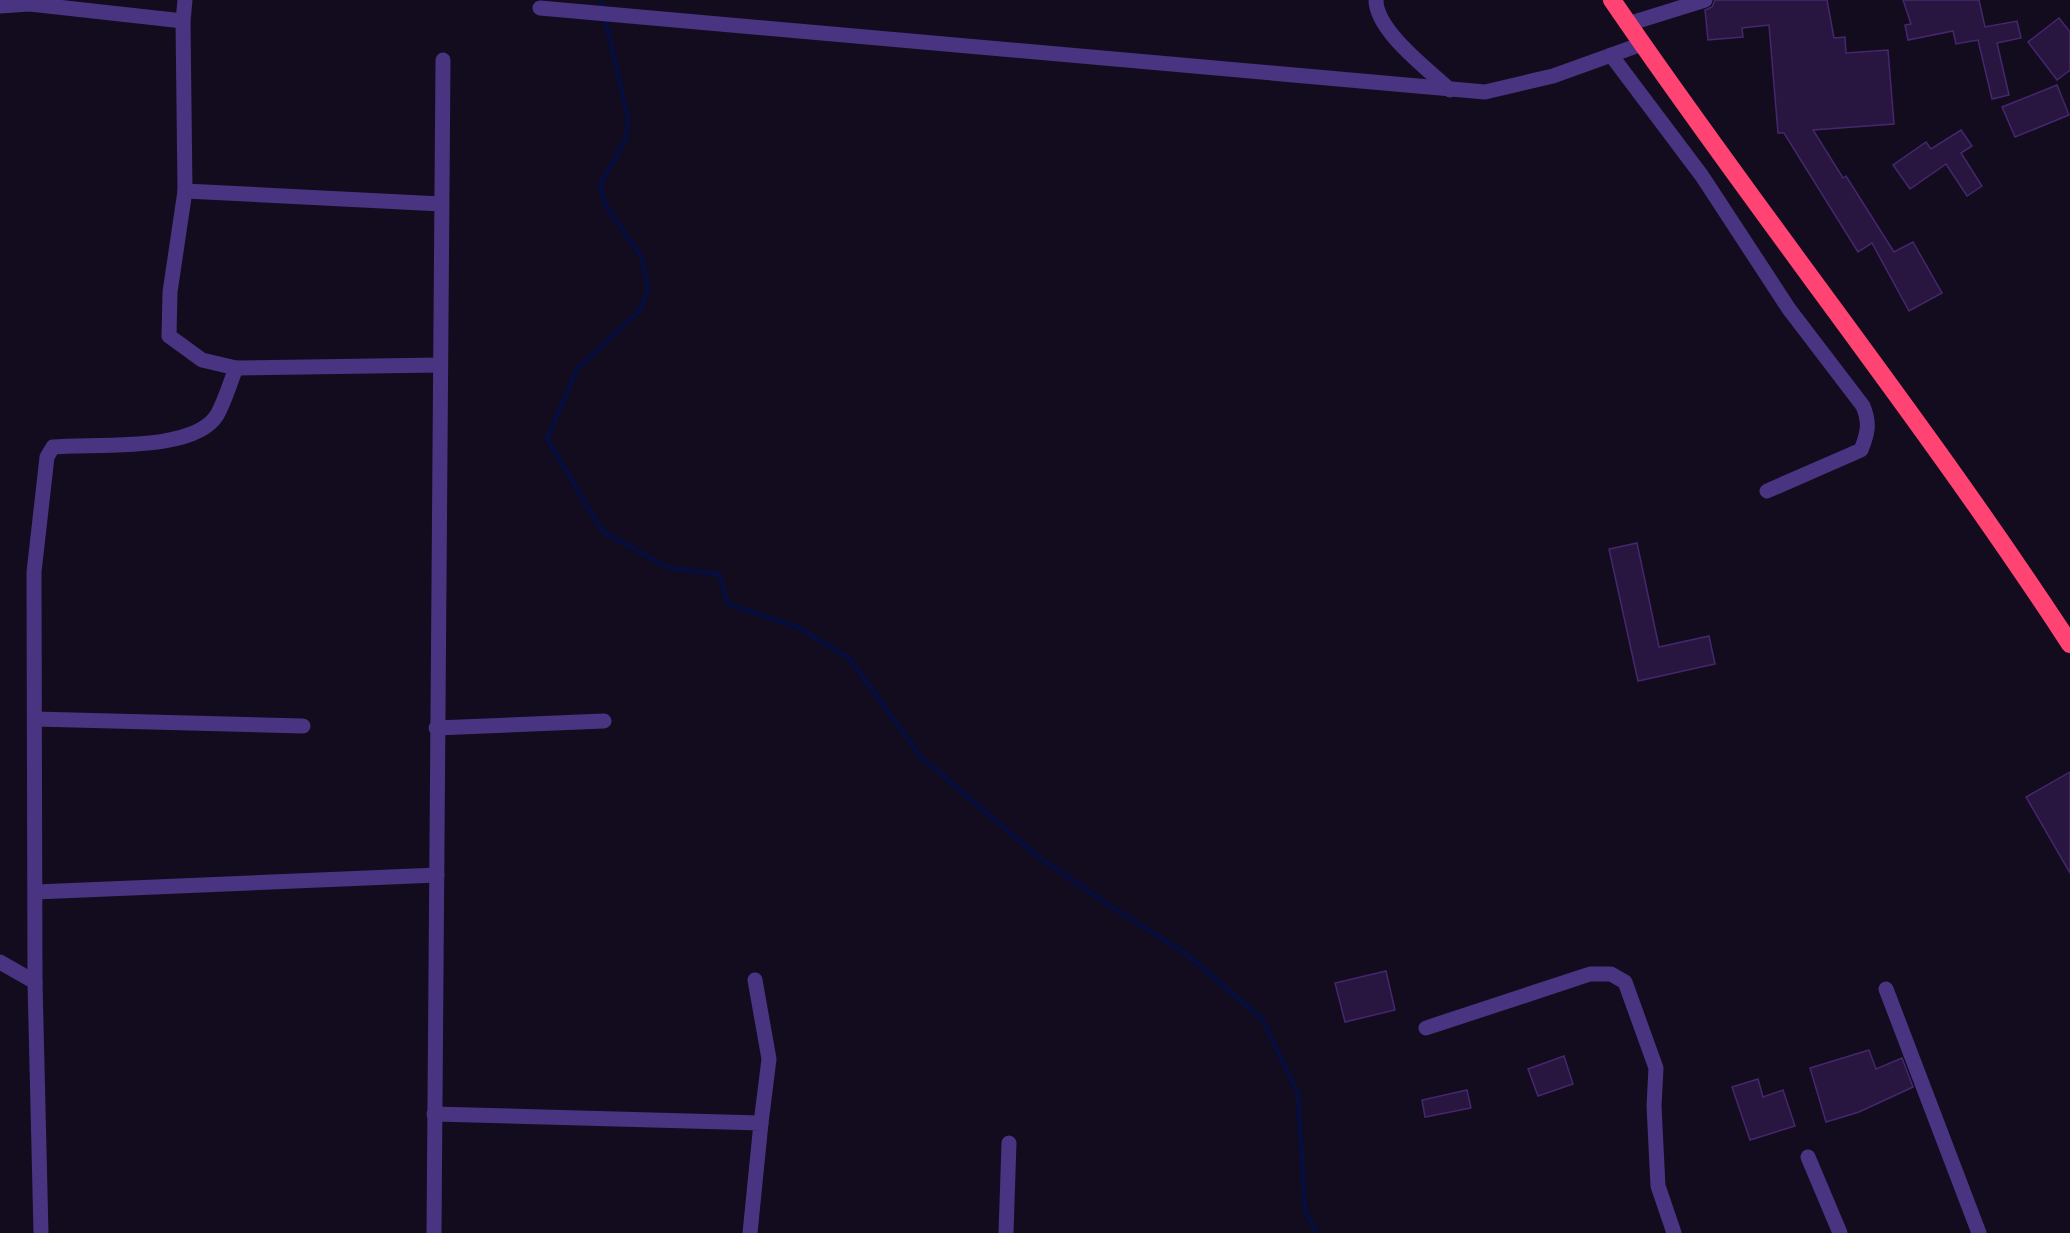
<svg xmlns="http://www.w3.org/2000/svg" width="2070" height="1233" font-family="Raleway,sans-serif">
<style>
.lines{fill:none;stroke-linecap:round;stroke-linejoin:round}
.stream{stroke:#070e3c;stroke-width:5}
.building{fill:#281640;stroke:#45276d;stroke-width:1.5}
.minor{stroke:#483480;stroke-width:15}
.highway{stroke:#ff4372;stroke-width:18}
</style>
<rect width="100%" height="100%" fill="#130b1e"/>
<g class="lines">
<path class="stream" d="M601,0L628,118L626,139L600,185L605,204L642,258L648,290L640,310L577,369L547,439L603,532L669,568L719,574L728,604L797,627L849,658L921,757L1036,855L1104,902L1188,955L1262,1019L1298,1093L1305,1211L1317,1233"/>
</g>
<g class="building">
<path d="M1715,0H1827L1834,38L1845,37L1846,53L1888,50L1894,124L1813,130L1843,178L1846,176L1894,252L1913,242L1942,293L1909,311L1872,243L1858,252L1784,133H1778L1769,25L1742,28L1743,37L1708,40L1705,10L1712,7Z"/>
<path d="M1903,0H1979L1985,27L2017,21L2021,38L1997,43L2009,95L1992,99L1978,40L1956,44L1953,31L1908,40L1905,25L1911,24Z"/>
<path d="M2059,18L2070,32V70L2057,80L2028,42Z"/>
<path d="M2057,85L2069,115L2015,137L2002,107Z"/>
<path d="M1961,130L1972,146L1961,153L1982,186L1967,196L1946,164L1910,189L1893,165L1926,142L1931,149Z"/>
<path d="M1637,543L1659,647L1709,636L1715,664L1638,681L1609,549Z"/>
<path d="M2070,772V873L2026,797Z"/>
<path d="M1386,971L1395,1010L1345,1022L1335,983Z"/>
<path d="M1869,1050L1876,1069L1902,1058L1913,1087L1859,1112L1826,1122L1810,1068Z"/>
<path d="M1564,1056L1573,1084L1538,1096L1528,1069Z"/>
<path d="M1758,1079L1763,1097L1783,1090L1795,1126L1750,1140L1732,1087Z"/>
<path d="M1467,1090L1471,1108L1425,1117L1422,1100Z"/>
</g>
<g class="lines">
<g class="minor">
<path d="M185,0L183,21L185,191L441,204"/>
<path d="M1376,0C1376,31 1429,70 1450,90"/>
<path d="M0,6L30,4L183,21"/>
<path d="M540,8L1485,92L1553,76L1642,44"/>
<path d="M1628,24L1705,0"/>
<path d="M1611,55L1702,176L1789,309L1863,406C1870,423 1868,433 1861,450L1767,491"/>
<path d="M236,368L440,365"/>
<path d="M35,719L303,726"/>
<path d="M436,728L604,721"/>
<path d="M36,892L437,875"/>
<path d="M0,962L35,982L34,572L47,457L53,447C92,443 194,453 217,415C225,401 230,383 236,368L202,360L169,336L170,292L185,191"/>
<path d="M755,980L769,1059L761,1123"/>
<path d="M35,982L41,1233"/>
<path d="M1886,989L1979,1233"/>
<path d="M1426,1028L1590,974H1611L1625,982L1656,1068L1654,1106L1658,1186L1674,1233"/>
<path d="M434,1114L761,1123L750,1233"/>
<path d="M1808,1157L1840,1233"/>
<path d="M434,1233L443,60"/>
<path d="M1006,1233L1009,1143"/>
</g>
<path class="highway" d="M1612,0C1760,217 1926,423 2070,644"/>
</g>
</svg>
